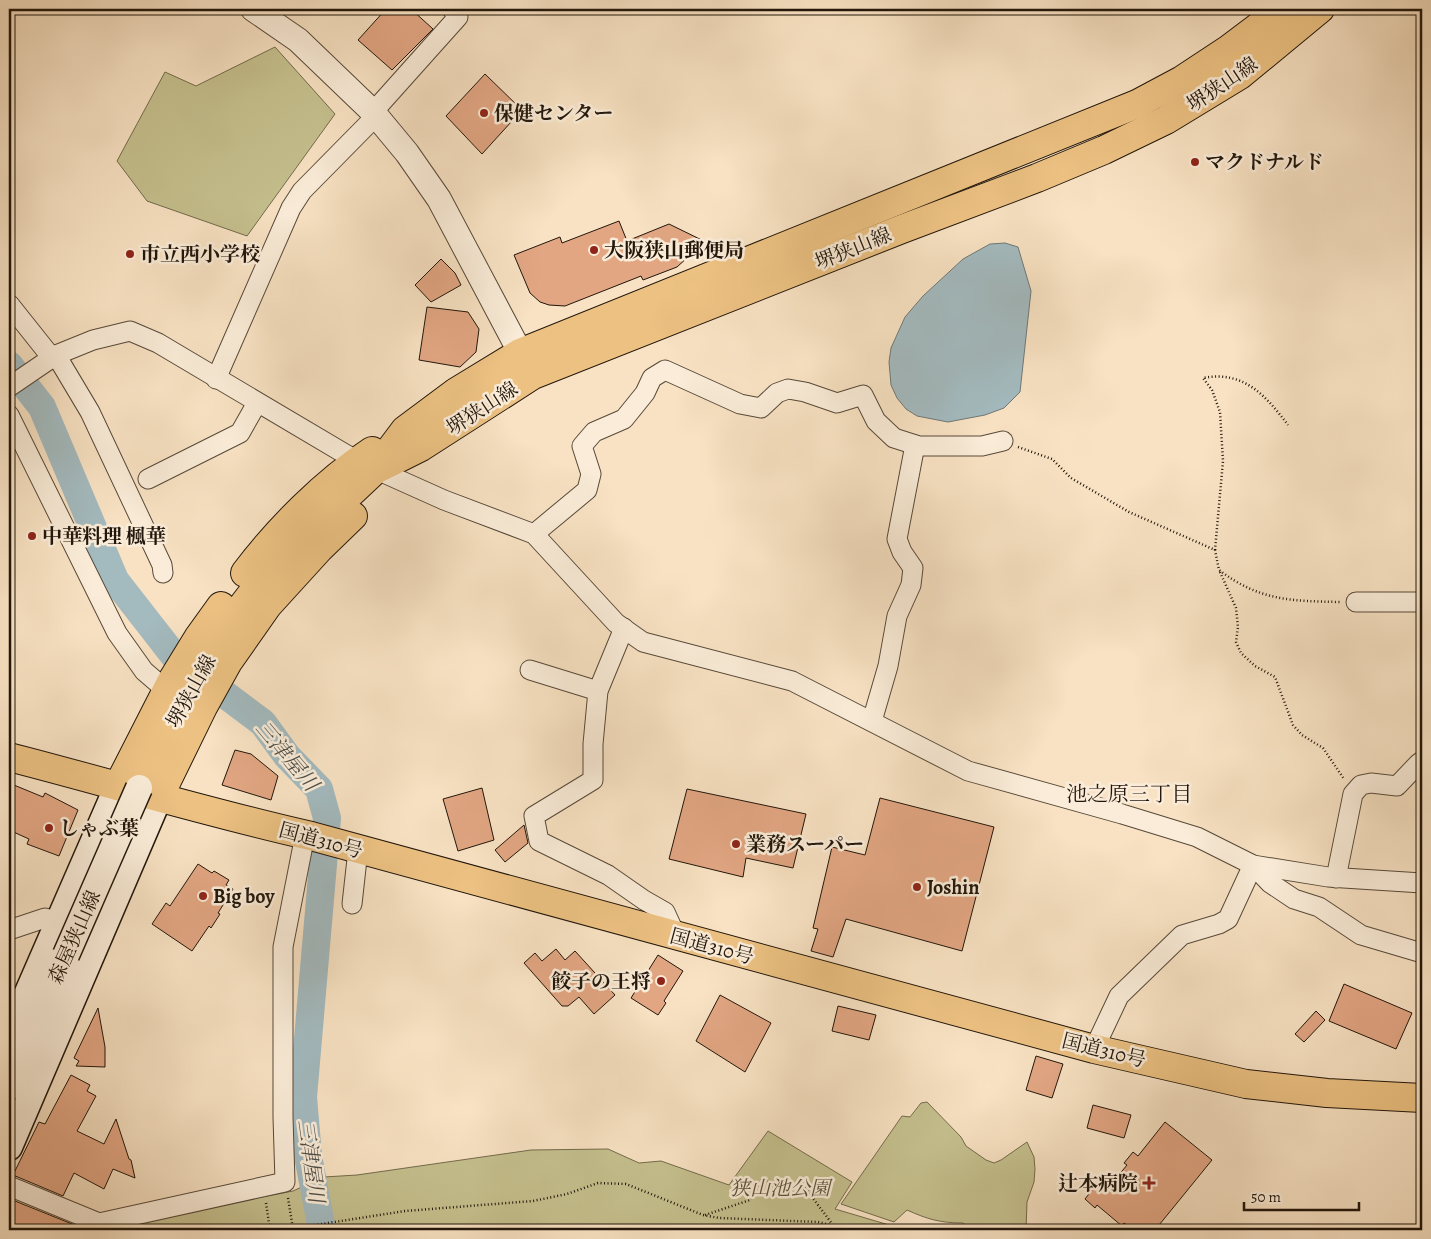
<svg xmlns="http://www.w3.org/2000/svg" width="1431" height="1239" font-family="Alegreya,'Noto Serif JP',serif">
<style>
.green{fill:#c5c08e;stroke:#736b4c}
.water{fill:#a3babf;stroke:#6f7877}
.lines{fill:none;stroke-linecap:round;stroke-linejoin:round}
.river{stroke:#a3babf;stroke-width:28}
.building{fill:#e2a683;stroke:#21160b}
.minor-casing{stroke:#574939;stroke-width:21}
.tertiary-casing{stroke:#574939;stroke-width:26}
.secondary-casing{stroke:#21160b;stroke-width:29}
.primary-casing{stroke:#21160b;stroke-width:30}
.trunk-casing{stroke:#21160b;stroke-width:30}
.path{stroke:#21160b;stroke-width:2.5;stroke-dasharray:1 2.5;stroke-linecap:butt}
.minor{stroke:#faecd8;stroke-width:19}
.tertiary{stroke:#faecd8;stroke-width:24}
.secondary{stroke:#faecd8;stroke-width:26}
.primary{stroke:#ecc182;stroke-width:28}
.trunk{stroke:#ecc182;stroke-width:28}
.secondary-bridge-casing{stroke:#21160b;stroke-width:29;stroke-linecap:butt}
.secondary-bridge{stroke:#faecd8;stroke-width:26}
.poi-dot{fill:#8f2418;stroke:#faecd8;stroke-width:2}
.labels{text-anchor:middle;stroke-width:5;stroke-linejoin:round;paint-order:stroke}
.street-label{font-size:20px;fill:#21160b;stroke:#faecd8}
.poi-label{font-size:20px;font-weight:bold;fill:#21160b;stroke:#faecd8;text-anchor:start}
.park-label{font-size:20px;font-style:italic;fill:#5a5239;stroke:#faecd8}
.water-label{font-size:21px;font-style:italic;fill:#4e4f4a;stroke:#faecd8}
.neighbourhood-label{font-size:21px;fill:#21160b;stroke:#faecd8}
</style>
<rect width="100%" height="100%" fill="#f8e2c3"/>
<filter id="stains"><feTurbulence type="fractalNoise" baseFrequency=".004" numOctaves="4"/><feColorMatrix values="0 0 0 0 .2 0 0 0 0 .09 0 0 0 0 .02 0 0 0 .5 -.17"/></filter>
<radialGradient id="worn" r=".72"><stop offset=".6" stop-color="#630" stop-opacity="0"/><stop offset="1" stop-color="#630" stop-opacity=".3"/></radialGradient>
<g class="green">
<path d="M275,47L335,114L247,236L147,201L117,161L165,72L196,86Z"/>
<path d="M927,1102L961,1137L966,1146L986,1160L994,1163L1001,1160L1027,1142L1034,1157L1035,1169L1034,1182L1027,1202L1026,1230H971L963,1223C940,1223 927,1219 907,1210L894,1222L841,1204L902,1116L910,1117L921,1103Z"/>
<path d="M768,1131L852,1182L835,1209L906,1230H127L133,1222L293,1191L324,1177L357,1175L531,1150L608,1149L639,1163L661,1161L729,1185Z"/>
</g>
<path class="water" d="M1005,243L1018,247L1031,291L1020,392L1004,408L985,415L948,422L917,416L906,409L897,398L891,385L889,362L891,348L905,317L923,296L963,259L990,244Z"/>
<g class="lines">
<path class="river" d="M9,365L42,407L115,580L175,657L263,723L287,756L319,789L327,818L303,1097L308,1156L322,1230"/>
</g>
<g class="building">
<path d="M386,9H411L433,29L392,70L358,40Z"/>
<path d="M485,74L522,110L482,154L446,116Z"/>
<path d="M619,221L627,241L669,224L718,248L688,257L677,267L643,280L641,276L565,306L549,305L540,302L530,293L514,255L560,237L562,243Z"/>
<path d="M441,259L455,273L461,285L431,302L415,285Z"/>
<path d="M427,307L468,312L479,329L476,352L460,367L419,360Z"/>
<path d="M235,750L251,754L278,776L271,800L222,785Z"/>
<path d="M9,783L43,797L45,793L78,810L59,856L27,844L29,839L9,830Z"/>
<path d="M482,788L494,840L458,851L443,799Z"/>
<path d="M687,789L806,814L793,868L746,858L743,877L669,859Z"/>
<path d="M880,798L994,827L962,951L846,919L833,957L811,951L818,929L813,928L832,847L865,855Z"/>
<path d="M524,825L528,843L505,862L495,850Z"/>
<path d="M198,864L212,873L214,871L229,880L226,885L233,889L218,913L220,914L211,928L209,926L192,951L152,924L166,903L170,906Z"/>
<path d="M556,949L565,960L575,951L615,995L594,1014L579,997L568,1006H562L524,963L535,953L542,961Z"/>
<path d="M658,955L683,971L664,1001L666,1003L658,1015L631,998Z"/>
<path d="M1344,984L1412,1013L1396,1049L1329,1021Z"/>
<path d="M720,995L771,1023L745,1072L696,1041Z"/>
<path d="M838,1006L876,1015L869,1040L832,1031Z"/>
<path d="M98,1008L105,1047V1067L76,1066L79,1061L74,1058Z"/>
<path d="M1316,1011L1325,1020L1304,1042L1295,1034Z"/>
<path d="M1036,1056L1063,1064L1052,1098L1026,1090Z"/>
<path d="M71,1075L90,1085L87,1091L96,1096L77,1131L104,1144L116,1119L129,1159L131,1160L135,1178L113,1169L104,1189L74,1173L63,1196L13,1175L39,1122L45,1124Z"/>
<path d="M1093,1105L1131,1115L1124,1138L1087,1128Z"/>
<path d="M1165,1122L1212,1160L1155,1230H1134L1124,1223L1122,1226L1097,1205L1095,1208L1085,1199L1096,1185L1105,1192L1127,1165L1124,1163L1133,1152L1138,1156Z"/>
<path d="M10,1199L87,1230H9Z"/>
</g>
<g class="lines">
<g class="minor-casing">
<g id="minor">
<path d="M373,112L458,17L452,9"/>
<path d="M9,304L52,358"/>
<path d="M56,355L90,412L162,565L163,573"/>
<path d="M216,379L291,208L302,191L376,116"/>
<path d="M9,387L56,355L93,340L130,331L158,343L357,461L444,500L534,534L616,623L643,642L792,681L968,771L1122,814L1197,837L1253,865L1328,877L1422,883"/>
<path d="M9,415L117,633L144,671L166,690"/>
<path d="M148,479L240,433L257,403"/>
<path d="M534,534L587,490L591,474L582,446L594,432L624,419L645,393L652,378L665,370L740,404L761,408L777,393L788,389L805,392L837,403L863,395L876,421L894,438L919,446H982L1003,441"/>
<path d="M1356,602H1422"/>
<path d="M624,628L598,691L593,744V780L534,816L539,841L608,875L644,900L665,912L676,936"/>
<path d="M530,670L598,691"/>
<path d="M872,721L888,666L897,616L911,585L913,568L902,552L897,539L915,445"/>
<path d="M1253,865L1270,883L1294,899L1319,907L1361,935L1422,953"/>
<path d="M1336,878L1353,794L1361,785L1371,783L1397,786L1418,764L1422,761"/>
<path d="M352,904L358,850"/>
<path d="M9,930L45,918L59,923"/>
<path d="M1094,1049L1119,996L1182,935L1219,924L1228,919L1253,865"/>
<path d="M9,1186L99,1223L285,1182L283,1117V947L305,835"/>
</g>
</g>
<g class="tertiary-casing">
<path id="tertiary" d="M253,9L298,40L373,112L407,153L439,199L529,369"/>
</g>
<g class="secondary-casing">
<g id="secondary">
<path d="M9,1036L118,786"/>
<path d="M9,1087L66,955"/>
<path d="M9,1147L159,797"/>
</g>
</g>
<g class="primary-casing">
<g id="primary">
<path d="M379,468L421,447L533,375L902,229L1037,178L1104,150L1166,120L1240,75L1320,9"/>
<path d="M245,573C279,528 325,482 372,451"/>
<path d="M118,786L171,682L198,638L221,606"/>
<path d="M139,788L193,683L237,613L263,579L303,538L375,470L405,430L456,392L520,353L1137,104L1182,80L1229,49L1282,9"/>
<path d="M159,797L203,707L228,662L268,605L319,549L353,516"/>
</g>
</g>
<g class="trunk-casing">
<path id="trunk" d="M9,757C110,783 209,813 311,836L1094,1049L1246,1084L1327,1093L1422,1098"/>
</g>
<g class="path">
<path d="M1018,447L1052,459L1071,478L1129,512L1215,550L1219,570C1260,601 1291,601 1340,602"/>
<path d="M1215,550L1223,461L1220,412L1212,390L1203,378C1244,370 1266,396 1288,425"/>
<path d="M1220,572L1236,608L1238,627L1236,642L1241,653L1255,666L1275,677L1293,725L1302,735L1323,748L1344,779"/>
<path d="M288,1198L293,1229"/>
<path d="M266,1203L270,1230"/>
<path d="M705,1215L750,1200L762,1179L781,1188L786,1180L806,1189L833,1225"/>
<path d="M283,1230L405,1211L533,1201L567,1194L598,1183L626,1184L703,1215L719,1218L818,1222L852,1230"/>
</g>
<use href="#minor" class="minor"/>
<use href="#tertiary" class="tertiary"/>
<use href="#secondary" class="secondary"/>
<use href="#primary" class="primary"/>
<use href="#trunk" class="trunk"/>
<g class="secondary-bridge-casing">
<path id="secondary-bridge" d="M66,955L139,788"/>
</g>
<use href="#secondary-bridge" class="secondary-bridge"/>
</g>
<g class="poi-dot">
<circle cx="484" cy="113" r="5"/>
<circle cx="1195" cy="162" r="5"/>
<circle cx="594" cy="250" r="5"/>
<circle cx="130" cy="254" r="5"/>
<circle cx="32" cy="536" r="5"/>
<circle cx="49" cy="828" r="5"/>
<circle cx="736" cy="844" r="5"/>
<circle cx="917" cy="887" r="5"/>
<circle cx="203" cy="896" r="5"/>
<circle cx="661" cy="981" r="5"/>
<path d="M1146.5 1175.5h5v5h5v5h-5v5h-5v-5h-5v-5h5z"/>
</g>
<g class="labels">
<g class="street-label">
<text transform="translate(1222 84) rotate(-34)" y="7">堺狭山線</text>
<text transform="translate(853 248) rotate(-22)" y="7">堺狭山線</text>
<text transform="translate(482 408) rotate(-33)" y="7">堺狭山線</text>
<text transform="translate(191 691) rotate(-61)" y="7">堺狭山線</text>
<text transform="translate(321 840) rotate(15)" y="7">国道310号</text>
<text transform="translate(74 937) rotate(-66)" y="7">森屋狭山線</text>
<text transform="translate(712 946) rotate(15)" y="7">国道310号</text>
<text transform="translate(1104 1050) rotate(14)" y="7">国道310号</text>
</g>
<g class="poi-label">
<text x="494" y="120">保健センター</text>
<text x="1205" y="169">マクドナルド</text>
<text x="604" y="257">大阪狭山郵便局</text>
<text x="140" y="261">市立西小学校</text>
<text x="42" y="543">中華料理 楓華</text>
<text x="59" y="835">しゃぶ葉</text>
<text x="746" y="851">業務スーパー</text>
<text x="927" y="894">Joshin</text>
<text x="213" y="903">Big boy</text>
<text x="651" y="988" text-anchor="end">餃子の王将</text>
<text x="1138" y="1190" text-anchor="end">辻本病院</text>
</g>
<g class="park-label">
<text x="780" y="1195">狭山池公園</text>
</g>
<g class="water-label">
<text transform="translate(287 756) rotate(50)" y="7">三津屋川</text>
<text transform="translate(311 1161) rotate(82)" y="7">三津屋川</text>
</g>
<g class="neighbourhood-label">
<text x="1129" y="801">池之原三丁目</text>
</g>
</g>
<rect width="1431" height="1239" fill="none" stroke="#f8e2c3" stroke-width="30"/>
<rect x="10" y="10" width="1411" height="1219" fill="none" stroke="#21160b" stroke-width="2.5"/>
<rect x="15" y="15" width="1401" height="1209" fill="none" stroke="#21160b"/>
<path d="M1244 1202v8h115v-8" fill="none" stroke="#21160b" stroke-width="2.5"/>
<text x="1251" y="1202" font-size="15" fill="#21160b" stroke="#faecd8" stroke-width="4" paint-order="stroke">50 m</text>
<rect width="100%" height="100%" filter="url(#stains)"/>
<rect width="100%" height="100%" fill="url(#worn)"/>
</svg>
